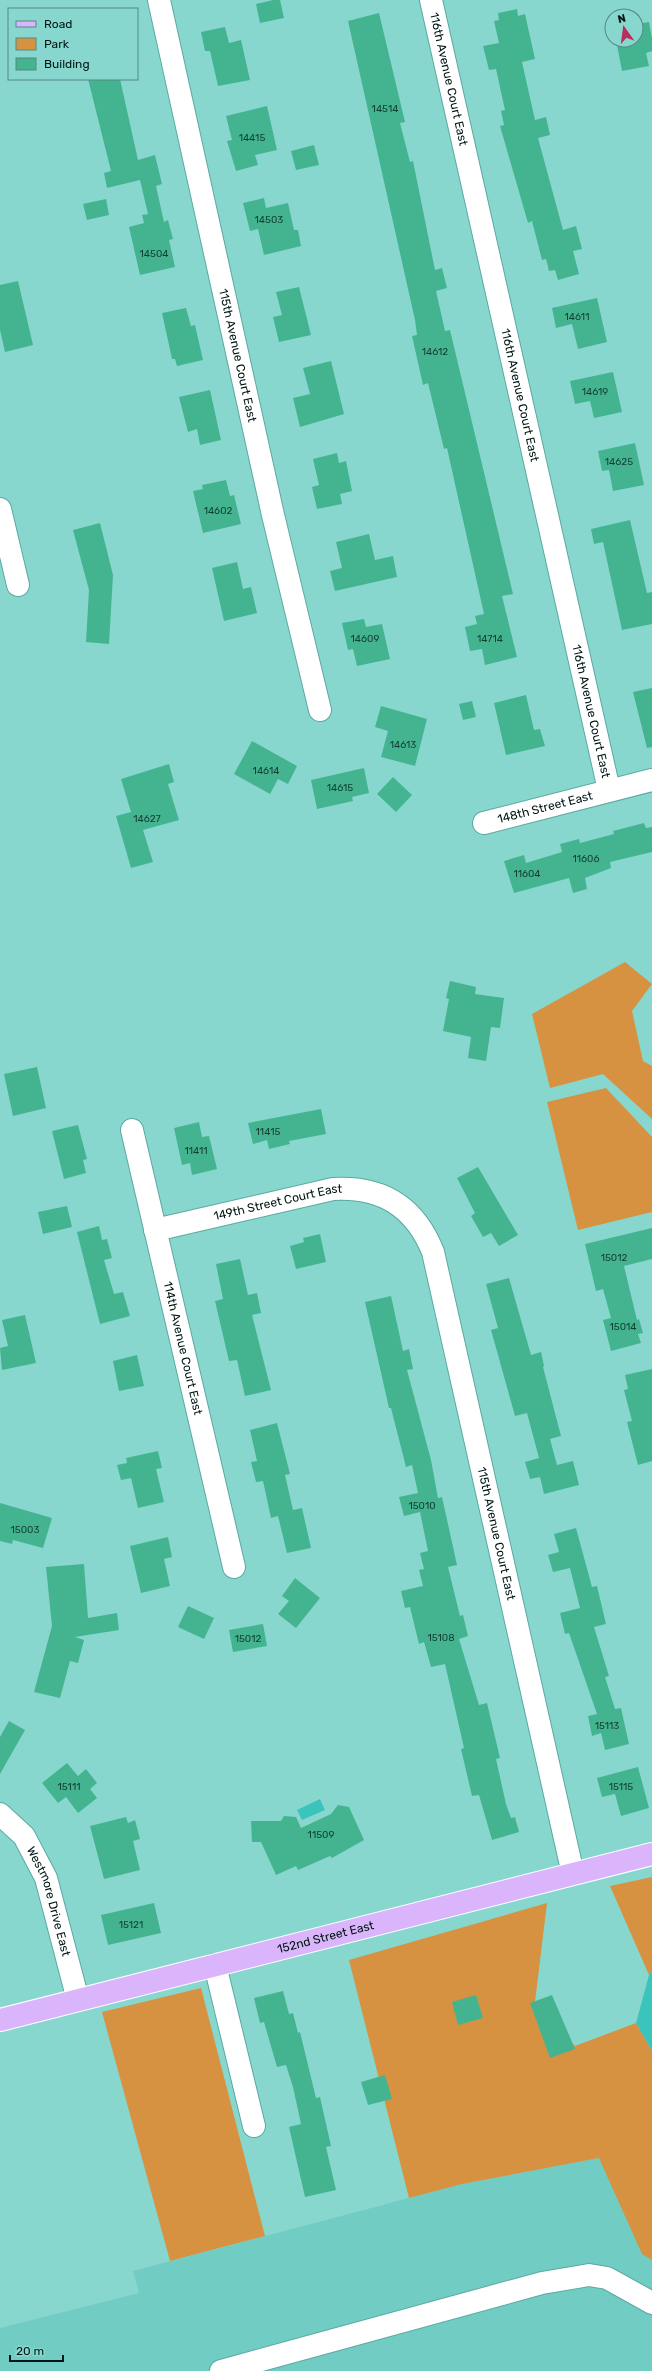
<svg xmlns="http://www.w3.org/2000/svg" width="652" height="2371" font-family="Rubik,sans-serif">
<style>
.built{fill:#71ccc4}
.green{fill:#d69240}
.water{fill:#3ac4bb}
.building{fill:#44b490}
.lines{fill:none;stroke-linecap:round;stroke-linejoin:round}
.minor-casing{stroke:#5aa9a2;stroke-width:24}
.major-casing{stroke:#fff;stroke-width:24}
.minor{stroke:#fff;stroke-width:22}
.major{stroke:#dbb5fb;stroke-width:22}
.labels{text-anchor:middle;stroke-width:3;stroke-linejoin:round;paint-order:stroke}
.number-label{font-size:10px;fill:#113e33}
.street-label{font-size:12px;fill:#001614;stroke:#88d7cf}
</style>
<rect width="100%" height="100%" fill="#88d7cf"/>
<path class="built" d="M599,2158L652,2220V2371H0V2328L139,2293L133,2271L462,2184Z"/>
<g class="green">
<path d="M625,962L652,984L632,1011L643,1061L652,1066V1119L603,1074L550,1088L532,1014Z"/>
<path d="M606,1088L652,1137V1212L578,1230L547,1102Z"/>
<path d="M652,1877V1970L649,1975L610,1886Z"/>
<path d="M547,1903L534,2010L575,2046L636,2023L652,2051V2260L642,2254L599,2158L462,2184L409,2198L349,1960Z"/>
<path d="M201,1988L265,2236L170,2261L102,2012Z"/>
</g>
<g class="water">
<path d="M320,1799L325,1810L302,1820L297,1810Z"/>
<path d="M652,1970V2051L636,2023L649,1975Z"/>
</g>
<g class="building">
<path d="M273,0H280L284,18L260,23L256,4Z"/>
<path d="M517,9L518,16L525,14L535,59L522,62L535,120L546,117L550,135L538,138L563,230L576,226L582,249L573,251L579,274L558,280L555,270L549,271L546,259L542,260L532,221L528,223L500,126L504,125L501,111L505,110L496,69L489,70L483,46L499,43L494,21L499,20L498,13Z"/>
<path d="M379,13L405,122L400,123L410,162L413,161L435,270L442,268L447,288L436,291L445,331L450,330L513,594L502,596L517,657L485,665L482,649L470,651L465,627L477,624L475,616L484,614L447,448L444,449L428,383L423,385L412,336L417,335L415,320L348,21Z"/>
<path d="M649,22L652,38V51L646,53L649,66L622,71L616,40H636V24Z"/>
<path d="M225,27L229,43L241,40L250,80L218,86L210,51H205L201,32Z"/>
<path d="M88,79H120L138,160L155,155L162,184L156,186L164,222L168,220L173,239L169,240L175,267L140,275L129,227L144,223L142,215L148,214L140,180L107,188L104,173L111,171Z"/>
<path d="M267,106L277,150L255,155L258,165L236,171L227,141L232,140L226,116Z"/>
<path d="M314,145L319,165L296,170L291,151Z"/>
<path d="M264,198L266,208L288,203L294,230H298L301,246L264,255L258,229L250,231L243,203Z"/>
<path d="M106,199L109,215L87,220L83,204Z"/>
<path d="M18,281L33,345L5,352L0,330V285Z"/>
<path d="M299,287L311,335L279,342L273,317L282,315L276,292Z"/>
<path d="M597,298L607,342L578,349L572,324L556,328L552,308Z"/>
<path d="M186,308L191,326L195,325L203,360L177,366L175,359H172L162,313Z"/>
<path d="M331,361L344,414L300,427L293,398L310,394L303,368Z"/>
<path d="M613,372L622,412L594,418L590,401L575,404L570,381Z"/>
<path d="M210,390L221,440L200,445L197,429L188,432L179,397Z"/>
<path d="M635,443L644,485L613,491L609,470L602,471L598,451Z"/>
<path d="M337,453L339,463L346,461L352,491L340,494L342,504L317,509L312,487L319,485L313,459Z"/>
<path d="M226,480L230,496L234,495L241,524L203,533L193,491L203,489L202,485Z"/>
<path d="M630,520L647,593L652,592V624L622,630L603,542L594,544L591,529Z"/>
<path d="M100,523L113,575L109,644L86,642L89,590L73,530Z"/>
<path d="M369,534L375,560L393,556L397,577L335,591L330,571L342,568L336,542Z"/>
<path d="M237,562L243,589L251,587L257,613L224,621L212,568Z"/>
<path d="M364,619L366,627L382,624L390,659L357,666L353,649L348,650L342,623Z"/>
<path d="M652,688V747L647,748L633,692Z"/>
<path d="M526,695L534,730L540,729L545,746L506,755L494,703Z"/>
<path d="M472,701L476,717L463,720L459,704Z"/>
<path d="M381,706L427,719L415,766L381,757L388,731L375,727Z"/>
<path d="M252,741L297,766L288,784L278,779L270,794L234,774Z"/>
<path d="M169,764L174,782L168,784L179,820L143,830L153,862L131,868L116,816L131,812L121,779Z"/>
<path d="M364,768L369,793L352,797L353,801L317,809L311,780Z"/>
<path d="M393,777L412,795L396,812L377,794Z"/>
<path d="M644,823L646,828L652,827V852L610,862L611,868L585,878L587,889L573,893L569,878L514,893L504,861L524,855L526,863L562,852L560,844L579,839L580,843L614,834L613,831Z"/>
<path d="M450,981L476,987L475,994L504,998L500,1028L491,1027L486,1061L468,1058L471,1037L443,1031L449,999L446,998Z"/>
<path d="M37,1067L46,1108L13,1116L4,1074Z"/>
<path d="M321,1109L326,1134L289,1141L290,1144L269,1149L267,1140L253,1144L248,1123Z"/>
<path d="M199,1122L202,1137L209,1136L217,1169L192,1175L190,1163L182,1165L174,1128Z"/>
<path d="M78,1125L87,1159L83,1160L86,1173L64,1179L52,1131Z"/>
<path d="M478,1167L518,1235L499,1246L491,1233L483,1237L471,1216L475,1213L457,1178Z"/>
<path d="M67,1206L72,1227L43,1234L38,1212Z"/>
<path d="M99,1226L102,1240L107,1239L112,1258L104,1260L114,1294L123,1292L130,1316L100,1324L77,1232Z"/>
<path d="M652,1228V1259L624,1266L637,1320L639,1319L643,1333L638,1334L641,1343L611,1351L603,1320L611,1318L603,1289L596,1291L585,1244Z"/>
<path d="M320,1234L326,1262L296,1269L290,1246L304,1242L303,1238Z"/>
<path d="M240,1259L248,1295L257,1293L261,1313L252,1315L271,1390L245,1396L237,1360L229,1361L215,1301L223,1299L216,1264Z"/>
<path d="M509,1278L531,1355L541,1352L544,1366L543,1367L561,1436L550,1439L557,1465L573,1461L579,1485L544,1494L540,1477L530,1479L525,1462L539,1458L527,1413L515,1416L491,1330L498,1328L486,1284Z"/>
<path d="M391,1296L403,1351L409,1349L413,1369L407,1370L431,1460L438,1498L442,1497L457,1565L448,1567L460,1616L463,1615L468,1636L459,1639L479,1705L487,1703L500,1758L496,1759L506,1804L511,1818L515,1817L519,1832L492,1840L479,1795L472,1796L461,1749L464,1748L445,1664L431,1667L424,1642L419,1644L410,1607L405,1608L401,1591L423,1586L419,1570L424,1569L420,1553L428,1551L420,1512L404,1516L399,1497L418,1493L412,1465L406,1467L391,1408H389L365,1302Z"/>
<path d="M25,1315L36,1363L2,1370L0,1348L8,1346L2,1320Z"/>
<path d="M137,1355L144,1386L119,1391L113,1361Z"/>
<path d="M652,1369V1461L638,1465L627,1422L632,1421L624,1390L628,1389L625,1375Z"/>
<path d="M277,1423L290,1474L285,1475L293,1510L302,1508L311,1548L287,1553L278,1516L271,1518L263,1481L256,1482L251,1462L257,1461L250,1430Z"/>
<path d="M158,1451L162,1468L156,1469L164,1502L138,1508L131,1478L121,1480L117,1465L127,1463L126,1458Z"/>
<path d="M0,1503L52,1518L43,1548L13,1540L12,1544L0,1541Z"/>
<path d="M576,1528L592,1587L597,1586L606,1624L594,1627L609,1676L605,1677L615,1709L621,1708L629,1744L605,1750L601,1733L592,1736L588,1716L597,1714L569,1633L565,1634L560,1613L580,1608L570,1568L553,1572L548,1555L559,1552L554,1534Z"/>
<path d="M168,1537L172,1557L164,1559L170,1586L141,1593L130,1546Z"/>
<path d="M84,1564L88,1618L117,1613L119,1630L75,1637L84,1640L78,1663L70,1661L60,1698L34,1692L52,1626L46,1567Z"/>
<path d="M295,1578L320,1598L296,1628L278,1614L289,1601L282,1596Z"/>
<path d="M188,1606L214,1618L204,1639L178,1627Z"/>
<path d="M263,1624L267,1646L233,1652L229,1630Z"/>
<path d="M9,1721L25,1730L0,1774V1737Z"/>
<path d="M67,1763L78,1776L86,1769L97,1783L90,1789L97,1798L78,1813L66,1797L58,1803L42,1783Z"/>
<path d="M638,1767L649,1808L621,1816L615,1794L602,1797L597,1778Z"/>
<path d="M338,1805L349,1807L364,1840L332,1858L330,1856L298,1870L296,1866L276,1875L261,1842H252L251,1821H281L284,1816L296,1817L301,1828L331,1814Z"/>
<path d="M126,1817L128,1823L135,1820L140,1839L133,1841L140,1870L104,1879L90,1826Z"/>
<path d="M154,1903L161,1933L108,1945L101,1915Z"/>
<path d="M283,1991L289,2014L293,2013L298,2033L300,2032L316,2098L320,2097L331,2146L326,2147L336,2190L305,2197L289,2127L301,2124L293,2087L286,2065L277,2067L264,2022L260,2023L254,1998Z"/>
<path d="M476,1995L483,2018L458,2025L452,2002Z"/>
<path d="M552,1995L575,2049L550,2058L530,2003Z"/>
<path d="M385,2075L392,2099L368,2105L361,2082Z"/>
</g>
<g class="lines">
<g class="minor-casing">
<g id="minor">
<path id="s1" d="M159,0L273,515L320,710"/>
<path id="s2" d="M431,0L609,790"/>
<path d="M0,509L18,585"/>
<path id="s3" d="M484,823L652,780"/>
<path id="s4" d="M132,1130L234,1567"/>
<path id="s5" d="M155,1230L333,1189C382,1186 415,1207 433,1252L573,1874"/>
<path id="s6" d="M0,1814L24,1836L46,1878L78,2000"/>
<path d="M215,1965L254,2126"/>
<path d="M221,2371L542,2283L589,2275L607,2278L652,2303"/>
</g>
</g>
<g class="major-casing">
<g id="major">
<path id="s7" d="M0,2020L652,1854"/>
</g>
</g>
<use href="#minor" class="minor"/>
<use href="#major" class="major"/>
</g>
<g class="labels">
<g class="number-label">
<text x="385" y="112">14514</text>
<text x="252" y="141">14415</text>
<text x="269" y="223">14503</text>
<text x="154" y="257">14504</text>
<text x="577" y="320">14611</text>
<text x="435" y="355">14612</text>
<text x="595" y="395">14619</text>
<text x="619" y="465">14625</text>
<text x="218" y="514">14602</text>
<text x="365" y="642">14609</text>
<text x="490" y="642">14714</text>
<text x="403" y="748">14613</text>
<text x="266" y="774">14614</text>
<text x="340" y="791">14615</text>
<text x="147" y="822">14627</text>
<text x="586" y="862">11606</text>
<text x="527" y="877">11604</text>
<text x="268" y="1135">11415</text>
<text x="196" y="1154">11411</text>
<text x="614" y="1261">15012</text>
<text x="623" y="1330">15014</text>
<text x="422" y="1509">15010</text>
<text x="25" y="1533">15003</text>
<text x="441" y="1641">15108</text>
<text x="248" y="1642">15012</text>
<text x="607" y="1729">15113</text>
<text x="69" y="1790">15111</text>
<text x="621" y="1790">15115</text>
<text x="321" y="1838">11509</text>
<text x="131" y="1928">15121</text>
</g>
<g class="street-label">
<text dy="4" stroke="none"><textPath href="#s2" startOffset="81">116th Avenue Court East</textPath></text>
<text dy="4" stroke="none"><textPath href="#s1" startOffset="364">115th Avenue Court East</textPath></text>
<text dy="4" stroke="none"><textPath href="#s2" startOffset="405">116th Avenue Court East</textPath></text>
<text dy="4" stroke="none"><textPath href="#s2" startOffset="729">116th Avenue Court East</textPath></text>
<text dy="4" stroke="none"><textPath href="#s3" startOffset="63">148th Street East</textPath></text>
<text dy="4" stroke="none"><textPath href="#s5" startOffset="126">149th Street Court East</textPath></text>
<text dy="4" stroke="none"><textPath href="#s4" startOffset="224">114th Avenue Court East</textPath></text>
<text dy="4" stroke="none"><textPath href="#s5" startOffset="599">115th Avenue Court East</textPath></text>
<text dy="4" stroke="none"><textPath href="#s6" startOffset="103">Westmore Drive East</textPath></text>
<text dy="4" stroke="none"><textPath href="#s7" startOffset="336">152nd Street East</textPath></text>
</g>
</g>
<rect x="8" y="8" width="130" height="72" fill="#88d7cf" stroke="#528a84"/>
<rect x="16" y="21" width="20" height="6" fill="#dbb5fb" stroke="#528a84"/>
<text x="44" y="28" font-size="12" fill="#001614">Road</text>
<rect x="16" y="38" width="20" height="12" fill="#d69240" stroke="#528a84"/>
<text x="44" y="48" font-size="12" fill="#001614">Park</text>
<rect x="16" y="58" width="20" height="12" fill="#44b490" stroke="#528a84"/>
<text x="44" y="68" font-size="12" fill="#001614">Building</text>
<g transform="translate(624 28) rotate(346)"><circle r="19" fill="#88d7cf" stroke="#528a84"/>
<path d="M0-3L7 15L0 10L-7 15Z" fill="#bc2d59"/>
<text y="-6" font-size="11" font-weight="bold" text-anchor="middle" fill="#001614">N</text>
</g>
<path d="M10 2355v6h53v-6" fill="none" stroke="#001614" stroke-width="2"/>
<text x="16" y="2355" font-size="12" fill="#001614" stroke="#88d7cf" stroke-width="3" paint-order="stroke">20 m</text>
</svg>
